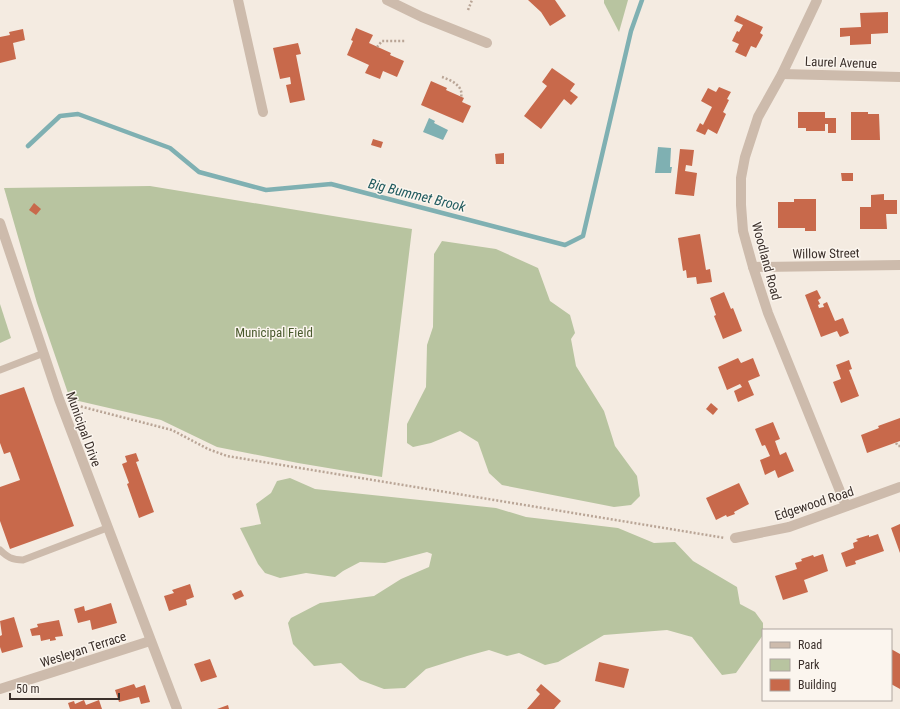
<svg xmlns="http://www.w3.org/2000/svg" width="900" height="709" font-family="'Roboto Condensed',sans-serif">
<style>
.green{fill:#b8c4a0}
.water{fill:#7fb0b2}
.lines{fill:none;stroke-linecap:round;stroke-linejoin:round}
.stream{stroke:#7fb0b2;stroke-width:4.5}
.building{fill:#c8694b}
.path{stroke:#b9a596;stroke-width:2.5;stroke-dasharray:2 2;stroke-linecap:butt}
.service{stroke:#cdbbac;stroke-width:7}
.minor{stroke:#cdbbac;stroke-width:10}
.labels{text-anchor:middle;stroke-width:3;stroke-linejoin:round;paint-order:stroke}
.street-label{font-size:13px;fill:#3b302b;stroke:#fbf5ee}
.park-label{font-size:13px;fill:#4a5a2e;stroke:#fbf5ee}
.water-label{font-size:14px;font-style:italic;fill:#1f5a5e;stroke:#fbf5ee}
</style>
<rect width="100%" height="100%" fill="#f4ebe1"/>
<g class="green">
<path d="M604,0H628L619,32L604,3Z"/>
<path d="M150,186L412,229L382,477L298,463L217,447L161,420L70,399L37,303L4,188Z"/>
<path d="M442,241L496,249L538,268L550,301L570,315L575,333L571,339L576,366L604,411L615,446L637,476L640,496L631,505L614,507L502,485L489,473L478,442L460,431L431,443L413,447L407,443V424L426,387L427,345L433,327L434,254Z"/>
<path d="M0,304L11,338L0,343Z"/>
<path d="M290,478L315,489L496,508L526,517L618,528L654,543L675,542L693,561L737,587L740,604L755,612L763,623V635L736,673L722,675L692,637L667,630L604,635L558,662L545,665L519,653L507,656L489,650L467,656L426,669L405,688L384,689L360,680L341,663L314,666L293,644L288,623L291,618L320,603L374,596L401,579L429,567L432,554L427,552L385,563L360,562L343,571L335,577L306,573L280,578L265,573L258,564L240,528L261,524L256,504L271,493L277,481Z"/>
</g>
<g class="water">
<path d="M429,118L435,121L434,123L448,130L443,140L423,132Z"/>
<path d="M658,147L671,148L670,167H672L671,173H655Z"/>
</g>
<g class="lines">
<path class="stream" d="M28,146L60,116L78,114L170,148L199,172L266,190L331,184L565,245L583,236L631,31L642,0"/>
</g>
<g class="building">
<path d="M528,0H555L566,16L550,26L541,12Z"/>
<path d="M888,12V33L871,34V44L850,45V36L840,37V28L861,27L860,13Z"/>
<path d="M737,15L763,27L760,33L763,35L756,48L751,46L746,57L735,52L739,44L732,41L737,31L739,32L743,25L734,21Z"/>
<path d="M356,28L373,35L369,43L391,53L390,55L404,61L397,77L383,71L380,79L365,73L369,65L347,55L353,41L351,40Z"/>
<path d="M23,29L25,40L13,43L16,59L0,63V37L10,35L9,32Z"/>
<path d="M298,43L301,54L296,55L305,100L290,103L286,85L291,84L290,77L280,79L273,48Z"/>
<path d="M552,68L575,84L570,91L578,97L571,105L564,99L541,129L524,116L547,86L542,82Z"/>
<path d="M431,81L447,88L446,90L464,98L462,102L471,106L463,123L421,105Z"/>
<path d="M719,87L731,92L727,99L729,100L723,112L726,114L717,134L708,129L705,135L696,131L700,123L703,125L712,107L701,101L708,88L716,92Z"/>
<path d="M798,112H825V118H836V133H828V124H825V131H806V128H798Z"/>
<path d="M851,112H868V114H879L880,140H851Z"/>
<path d="M373,139L383,142L381,148L371,145Z"/>
<path d="M680,149L694,150L692,166L686,165L685,171L697,173L694,196L675,194Z"/>
<path d="M504,153V164H496L495,154Z"/>
<path d="M841,173H853V181H842Z"/>
<path d="M884,194V200H897V214H886L887,229H860V207H871V195Z"/>
<path d="M794,199H816V231H805V228H778V202H794Z"/>
<path d="M34,203L41,209L36,215L29,210Z"/>
<path d="M700,234L706,270L710,269L712,282L697,284L696,277L687,278L686,270L683,271L678,238Z"/>
<path d="M817,290L821,298L818,300L820,304L818,305L819,308L824,307L823,304L827,302L835,321L843,318L849,333L840,337L837,331L821,337L805,295Z"/>
<path d="M724,292L731,309L733,308L742,331L723,339L714,316L716,315L710,298Z"/>
<path d="M738,358L741,363L753,358L760,376L748,381L754,395L738,402L734,391L742,387L740,384L727,390L718,367Z"/>
<path d="M849,360L852,369L849,370L859,396L841,403L833,382L841,379L836,365Z"/>
<path d="M24,387L74,526L10,549L0,521V487L20,480L10,452L4,454L0,443V395Z"/>
<path d="M711,403L718,409L713,415L706,409Z"/>
<path d="M900,418V441L867,453L861,435L879,428L878,426Z"/>
<path d="M773,422L780,439L775,441L780,455L786,452L794,471L778,478L775,470L765,475L760,460L770,456L765,445L762,446L755,429Z"/>
<path d="M136,453L139,461L136,462L154,512L139,518L127,484L129,483L122,464L127,462L125,456Z"/>
<path d="M739,483L749,504L734,512L735,514L727,517L726,515L716,520L706,498Z"/>
<path d="M900,524V553L891,528Z"/>
<path d="M878,534L884,551L855,561L856,564L846,567L841,553L854,548L853,543L858,541L856,539L869,535V537Z"/>
<path d="M823,554L828,571L804,580L808,592L783,600L775,576L797,569L795,563L802,561L801,559L813,555L814,557Z"/>
<path d="M190,584L194,597L186,600L187,605L169,611L164,596L174,593L172,590Z"/>
<path d="M241,590L244,596L235,600L232,594Z"/>
<path d="M111,603L117,623L92,630L90,620L78,623L74,609L84,606L85,611Z"/>
<path d="M14,617L23,647L2,653L0,647V636L2,635L0,621Z"/>
<path d="M59,620L63,636L55,637L56,640L50,641V639L41,641L40,635L32,636L30,629L38,627L37,624Z"/>
<path d="M891,649L900,654V689L891,684Z"/>
<path d="M210,659L217,677L201,682L194,664Z"/>
<path d="M599,662L629,669L624,688L595,681Z"/>
<path d="M134,684L136,688L145,685L150,702L141,704L139,697L119,702L115,690Z"/>
<path d="M541,684L561,701L554,709H527L540,694L536,690Z"/>
<path d="M84,700L86,705L99,700L102,709H70L68,703L74,701L75,704Z"/>
<path d="M228,705L229,709H217Z"/>
</g>
<g class="lines">
<g class="path">
<path d="M468,10L472,0"/>
<path d="M377,47L382,41H405"/>
<path d="M442,77C451,80 464,86 461,97"/>
<path d="M75,407V405L172,430L208,449L227,456L725,538"/>
<path d="M896,443L898,446H900"/>
</g>
<g class="service">
<path d="M0,370L44,353"/>
<path d="M0,550C7,557 12,560 23,560L107,528"/>
</g>
<g class="minor">
<path d="M238,0L263,112"/>
<path d="M387,0L422,17L487,43"/>
<path d="M817,0L782,74L758,117L745,157L741,178V205L743,231L753,267L768,313L846,506"/>
<path d="M782,74L900,77"/>
<path d="M0,223L59,399L177,709"/>
<path d="M753,267L900,265"/>
<path d="M735,538L789,527L900,487"/>
<path d="M0,689L150,641"/>
</g>
</g>
<g class="labels">
<g class="street-label">
<text transform="translate(841 62) rotate(2)" y="5">Laurel Avenue</text>
<text transform="translate(826 253) rotate(-1)" y="5">Willow Street</text>
<text transform="translate(767 261) rotate(75)" y="5">Woodland Road</text>
<text transform="translate(84 429) rotate(70)" y="5">Municipal Drive</text>
<text transform="translate(814 503) rotate(-18)" y="5">Edgewood Road</text>
<text transform="translate(83 649) rotate(-18)" y="5">Wesleyan Terrace</text>
</g>
<g class="park-label">
<text x="274" y="337">Municipal Field</text>
</g>
<g class="water-label">
<text transform="translate(417 195) rotate(14)" y="5">Big Bummet Brook</text>
</g>
</g>
<rect x="762" y="629" width="130" height="72" fill="#fbf5ee" stroke="#aea6a0"/>
<rect x="770" y="642" width="20" height="6" fill="#cdbbac" stroke="#aea6a0"/>
<text x="798" y="649" font-size="12" fill="#3b302b">Road</text>
<rect x="770" y="659" width="20" height="12" fill="#b8c4a0" stroke="#aea6a0"/>
<text x="798" y="669" font-size="12" fill="#3b302b">Park</text>
<rect x="770" y="679" width="20" height="12" fill="#c8694b" stroke="#aea6a0"/>
<text x="798" y="689" font-size="12" fill="#3b302b">Building</text>
<path d="M10 693v6h109v-6" fill="none" stroke="#3b302b" stroke-width="2"/>
<text x="16" y="693" font-size="12" fill="#3b302b" stroke="#fbf5ee" stroke-width="3" paint-order="stroke">50 m</text>
</svg>
